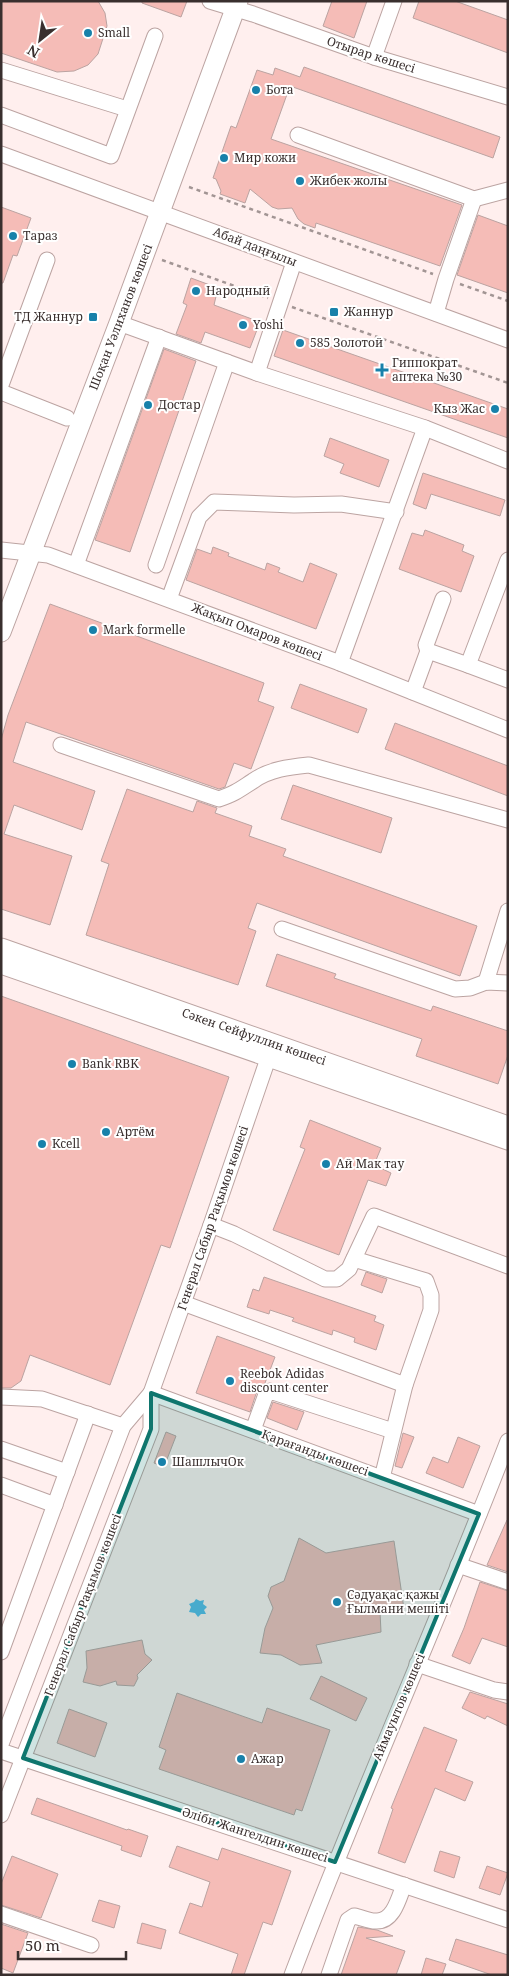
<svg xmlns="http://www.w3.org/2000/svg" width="509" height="1976" font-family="'Noto Serif',serif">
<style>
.water{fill:#56b8e5}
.building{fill:#f5bcb7;stroke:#bba3a1}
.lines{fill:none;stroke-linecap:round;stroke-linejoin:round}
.minor-casing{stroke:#bca4a2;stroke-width:17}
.major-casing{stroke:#bca4a2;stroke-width:21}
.path{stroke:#a29594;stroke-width:2.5;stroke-dasharray:4 4;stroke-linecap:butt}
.minor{stroke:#fff;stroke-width:15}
.major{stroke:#fff;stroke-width:19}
.marked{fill:#0f766e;fill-opacity:0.2;stroke:#0f766e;stroke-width:4;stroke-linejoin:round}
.poi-dot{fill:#1881aa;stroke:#fff;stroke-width:2}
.labels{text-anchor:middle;stroke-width:4;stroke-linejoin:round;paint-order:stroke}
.poi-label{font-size:12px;fill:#392f2e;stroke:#fff;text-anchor:start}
.street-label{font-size:12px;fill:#392f2e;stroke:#fff}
</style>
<rect width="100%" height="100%" fill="#ffefee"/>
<path class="water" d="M196,1599L200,1601L204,1600L203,1604L207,1607L204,1610L206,1614H201L198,1617L195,1613L189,1612L191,1607L189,1604L194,1602Z"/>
<g class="building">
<path d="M1,1H98L105,13L107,26L98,54L88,65L74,71L57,72L1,53Z"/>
<path d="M142,1H187L181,17L142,3Z"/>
<path d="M332,1H367L354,38L323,26Z"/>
<path d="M419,1H455L508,20V53L413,18Z"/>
<path d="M304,67L500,137L493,158L290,86L271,139L462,205L440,266L316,223L315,228L304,224L298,219L292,208L278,209L272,207L250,189L245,203L220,194L221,191L216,179L213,178L231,126L236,128L257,70L273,75L275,68L300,77Z"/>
<path d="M1,207L31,218L17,256L13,255L3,283H1Z"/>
<path d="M478,215L508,226V293L457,275Z"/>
<path d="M191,278L218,288L214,305L260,322L250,348L205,332L201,343L176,334L187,305L183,303Z"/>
<path d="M283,330L508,409V438L274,356Z"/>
<path d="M164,349L196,361L130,552L95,540Z"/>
<path d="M330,438L389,460L379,487L340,473L344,464L324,456Z"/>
<path d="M423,473L505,500L500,516L431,494L426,509L413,504Z"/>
<path d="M425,530L464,545L462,551L474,556L461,592L399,569L412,533L423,536Z"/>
<path d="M213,547L229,553L228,556L265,570L267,563L280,568L278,572L303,582L310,563L337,574L316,629L186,580L197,549L211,554Z"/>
<path d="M50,604L264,683L258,701L274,707L251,769L234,763L225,787L219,789L26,722L13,762L95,791L82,830L14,805L4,834L72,856L50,925L1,909V740L8,715Z"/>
<path d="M300,684L367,709L358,733L291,708Z"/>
<path d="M395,723L508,766V796L385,749Z"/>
<path d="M293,785L392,818L381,853L281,819Z"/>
<path d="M127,789L193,812L197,801L217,808L215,813L252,826L249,836L286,849L283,856L477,926L460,976L257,903L248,928L256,931L238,985L86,935L109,864L101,861Z"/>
<path d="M277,954L336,974L334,978L431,1011L433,1006L508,1031V1055L498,1084L416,1056L422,1039L266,986Z"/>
<path d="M1,996L229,1077L170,1248L161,1245L110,1385L30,1355L21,1381L11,1388H1Z"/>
<path d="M310,1120L381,1148L374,1165L391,1173L386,1186L368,1180L339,1255L273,1230L305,1149L300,1147Z"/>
<path d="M366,1272L387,1279L382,1293L361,1285Z"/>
<path d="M264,1277L376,1316L374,1321L384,1325L376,1350L354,1342L355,1338L333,1330L332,1335L292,1321L294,1318L270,1310L269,1314L247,1307L253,1289L259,1291Z"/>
<path d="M217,1336L275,1357L265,1383L256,1394L250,1412L196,1393Z"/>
<path d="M273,1402L304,1412L297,1430L267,1418Z"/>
<path d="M166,1432L176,1436L164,1467L154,1463Z"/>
<path d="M403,1433L414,1437L402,1468L395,1466Z"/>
<path d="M458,1437L480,1446L463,1488L426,1473L433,1457L448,1463Z"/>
<path d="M507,1520H508V1572L487,1565Z"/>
<path d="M299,1538L326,1553L394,1541L404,1609L380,1612L381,1632L316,1645L322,1663L300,1665L281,1655L260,1653L265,1628L273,1608L268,1596L271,1587L284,1581Z"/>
<path d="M480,1582L508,1591V1647L482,1638L470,1664L452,1656L464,1628Z"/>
<path d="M142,1640L145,1654L152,1660L137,1675L138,1678L134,1686L117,1685L116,1681L100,1686L83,1682L87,1668L86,1651Z"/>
<path d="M321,1676L367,1698L356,1721L310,1699Z"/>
<path d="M470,1692L508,1704V1726L487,1716L485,1719L462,1708Z"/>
<path d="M177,1693L262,1723L267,1708L330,1730L302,1811L296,1809L294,1815L159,1769L166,1750L159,1747Z"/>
<path d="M69,1709L107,1723L95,1757L57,1743Z"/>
<path d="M424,1727L457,1740L445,1771L473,1782L465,1801L435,1788L405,1863L378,1853L393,1809L391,1808Z"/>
<path d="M37,1798L127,1830L128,1829L148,1836L141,1857L121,1850L122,1846L31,1814Z"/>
<path d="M177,1846L218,1860L222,1848L291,1871L272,1925L263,1922L244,1975H231L238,1954L179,1933L190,1903L202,1907L210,1882L169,1867Z"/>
<path d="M440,1851L460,1857L454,1878L434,1871Z"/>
<path d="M12,1856L58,1874L41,1918L1,1905V1884Z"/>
<path d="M487,1866L508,1873L500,1895L479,1888Z"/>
<path d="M99,1900L120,1906L114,1928L92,1921Z"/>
<path d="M142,1923L166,1930L161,1949L137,1943Z"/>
<path d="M1,1924L28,1933L13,1973L1,1968Z"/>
<path d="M358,1927L377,1930L393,1936L366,1938L405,1951L396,1975H341Z"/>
<path d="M456,1939L508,1955V1975H492L449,1960Z"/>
<path d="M426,1958L446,1964L442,1975H421Z"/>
</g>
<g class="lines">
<g class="minor-casing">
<g id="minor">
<path d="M210,1L253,14L374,57L508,97"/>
<path d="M374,57L394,1"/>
<path d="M1,70L127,109"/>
<path d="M1,115L111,156L155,36"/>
<path d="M298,135L474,199L508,190"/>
<path d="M1,154L508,340"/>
<path d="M436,313L446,279L474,199"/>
<path d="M119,323L257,373L294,262"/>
<path d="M257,373L425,428L508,461"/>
<path d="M1,385L47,260"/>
<path d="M1,392L67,418"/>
<path d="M1,550L48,555L340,663L508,730"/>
<path d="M508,560L468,665L508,680"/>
<path d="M76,565L159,337"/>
<path d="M156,565L227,362"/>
<path d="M169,599L199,517L214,502L294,505L341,504L396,512"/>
<path d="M443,599L426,645L428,651L468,665"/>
<path d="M340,663L425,428"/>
<path d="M413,692L428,651"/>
<path d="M61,745L219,799C236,793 239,790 253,781C270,769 290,767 309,765L508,820"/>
<path d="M282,929L455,989L470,988L486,982L508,983"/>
<path d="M486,982L508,911"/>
<path d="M211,1225L234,1234L325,1279H337L349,1269L374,1216L508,1266"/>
<path d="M183,1303L405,1385L431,1310V1295L426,1281L354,1259"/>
<path d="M151,1393L479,1514"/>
<path d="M1,1397L42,1399L123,1426"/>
<path d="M253,1430L265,1397L270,1391L393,1431"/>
<path d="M1,1449L67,1472"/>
<path d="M382,1478L405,1385"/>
<path d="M1,1485L55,1505"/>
<path d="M458,1565L508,1582"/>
<path d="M1,1652L88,1414"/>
<path d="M417,1664L494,1690L508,1692"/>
<path d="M1,1744L123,1426L151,1393"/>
<path d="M1,1751L508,1920"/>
<path d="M1,1815L151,1429V1393L211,1225L272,1047"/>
<path d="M1,1914L91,1945"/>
<path d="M292,1975C360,1795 439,1620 508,1441"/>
<path d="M329,1975L348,1920L354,1916C361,1917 370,1922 377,1921C394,1921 399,1897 404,1885"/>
</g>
</g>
<g class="major-casing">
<g id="major">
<path d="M1,632L119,323L238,1"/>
<path d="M1,948L508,1126"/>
<path d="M1,964L508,1140"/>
</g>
</g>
<g class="path">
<path d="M189,187L433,274"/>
<path d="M162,260L268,298"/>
<path d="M460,284L508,301"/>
<path d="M292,307L508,383"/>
</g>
<use href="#minor" class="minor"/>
<use href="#major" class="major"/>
</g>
<path class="marked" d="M151,1393L479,1514L335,1862L23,1758L151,1429Z"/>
<g class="poi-dot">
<circle cx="88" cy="33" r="5"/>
<circle cx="256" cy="90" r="5"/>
<circle cx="224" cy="158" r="5"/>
<circle cx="300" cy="181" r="5"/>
<circle cx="13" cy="236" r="5"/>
<circle cx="196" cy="291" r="5"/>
<rect x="329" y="307" width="10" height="10" rx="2.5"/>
<rect x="88" y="312" width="10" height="10" rx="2.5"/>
<circle cx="243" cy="325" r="5"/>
<circle cx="300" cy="343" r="5"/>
<path d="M379.5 362.5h5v5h5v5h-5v5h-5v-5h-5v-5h5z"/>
<circle cx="148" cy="405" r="5"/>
<circle cx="495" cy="409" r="5"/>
<circle cx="93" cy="630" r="5"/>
<circle cx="72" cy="1064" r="5"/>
<circle cx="106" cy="1132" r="5"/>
<circle cx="42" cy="1144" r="5"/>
<circle cx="326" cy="1164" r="5"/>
<circle cx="230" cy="1381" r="5"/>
<circle cx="162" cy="1462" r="5"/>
<circle cx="337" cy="1602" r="5"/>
<circle cx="241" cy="1759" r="5"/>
</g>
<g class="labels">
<g class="poi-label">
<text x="98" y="37">Small</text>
<text x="266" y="94">Бота</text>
<text x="234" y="162">Мир кожи</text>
<text x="310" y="185">Жибек жолы</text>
<text x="23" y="240">Тараз</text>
<text x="206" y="295">Народный</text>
<text x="344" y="316">Жаннур</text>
<text x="83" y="321" text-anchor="end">ТД Жаннур</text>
<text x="253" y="329">Yoshi</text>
<text x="310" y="347">585 Золотой</text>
<text x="392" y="367">Гиппократ<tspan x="392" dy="14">аптека №30</tspan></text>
<text x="158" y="409">Достар</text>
<text x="485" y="413" text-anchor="end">Кыз Жас</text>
<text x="103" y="634">Mark formelle</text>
<text x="82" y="1068">Bank RBK</text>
<text x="116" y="1136">Артём</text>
<text x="52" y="1148">Kcell</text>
<text x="336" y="1168">Ай Мак тау</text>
<text x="240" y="1378">Reebok Adidas<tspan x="240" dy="14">discount center</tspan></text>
<text x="172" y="1466">ШашлычОк</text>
<text x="347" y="1599">Сәдуақас қажы<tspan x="347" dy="14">Ғылмани мешіті</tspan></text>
<text x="251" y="1763">Ажар</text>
</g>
<g class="street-label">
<text transform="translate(371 55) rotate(18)" y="4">Отырар көшесі</text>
<text transform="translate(255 247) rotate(21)" y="4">Абай даңғылы</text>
<text transform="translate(121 317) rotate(-69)" y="4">Шоқан Уәлиханов көшесі</text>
<text transform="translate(257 632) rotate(21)" y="4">Жақып Омаров көшесі</text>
<text transform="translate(254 1037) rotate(19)" y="4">Сәкен Сейфуллин көшесі</text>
<text transform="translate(213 1218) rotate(-71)" y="4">Генерал Сабыр Рақымов көшесі</text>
<text transform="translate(315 1453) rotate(20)" y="4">Қарағанды көшесі</text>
<text transform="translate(83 1605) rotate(-69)" y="4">Генерал Сабыр Рақымов көшесі</text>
<text transform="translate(399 1707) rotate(-67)" y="4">Аймауытов көшесі</text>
<text transform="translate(255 1835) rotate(18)" y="4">Әліби Жангелдин көшесі</text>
</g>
</g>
<rect width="509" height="1976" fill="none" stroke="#392f2e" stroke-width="5"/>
<g transform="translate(40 40) rotate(210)" stroke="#ffffff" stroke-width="4" paint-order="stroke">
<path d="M0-4L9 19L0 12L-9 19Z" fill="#392f2e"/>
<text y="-8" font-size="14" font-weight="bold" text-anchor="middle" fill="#392f2e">N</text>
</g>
<path d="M18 1951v8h108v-8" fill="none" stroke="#392f2e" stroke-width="2.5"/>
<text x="25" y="1951" font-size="15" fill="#392f2e" stroke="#ffffff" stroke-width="4" paint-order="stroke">50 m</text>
</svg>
